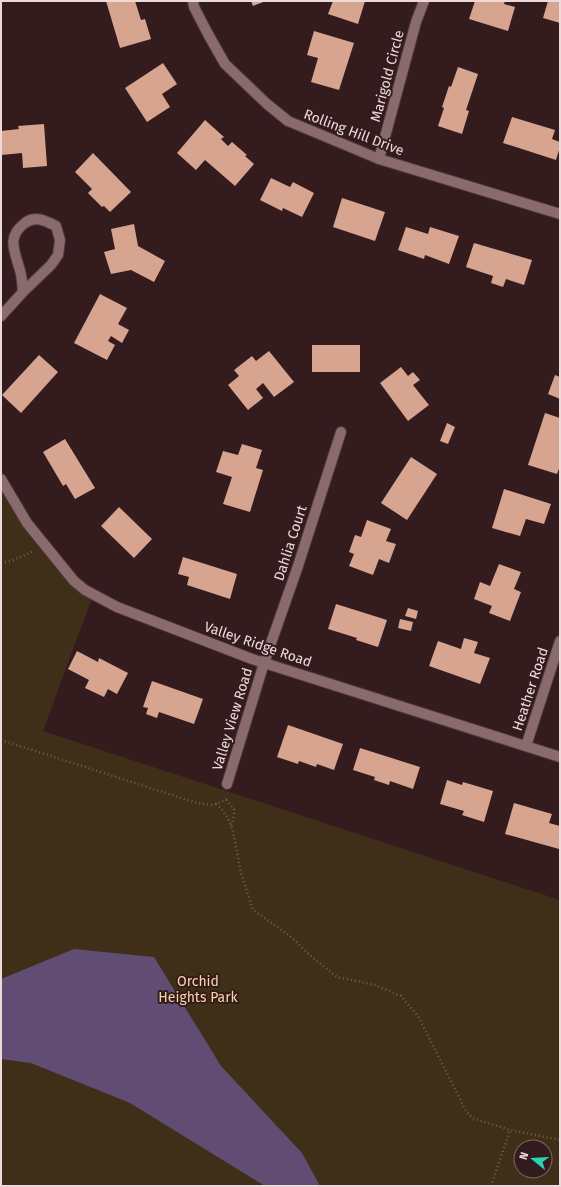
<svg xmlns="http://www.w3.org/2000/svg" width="561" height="1187" font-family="'Fira Sans',sans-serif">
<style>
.green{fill:#3f2f18;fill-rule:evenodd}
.water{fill:#614c73}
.building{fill:#d7a48f}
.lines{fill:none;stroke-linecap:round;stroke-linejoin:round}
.minor-casing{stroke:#4d383b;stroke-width:12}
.path{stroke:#725c5e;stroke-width:2.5;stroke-dasharray:1 3;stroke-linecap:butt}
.minor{stroke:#896a6d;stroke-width:10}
.labels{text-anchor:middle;stroke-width:4;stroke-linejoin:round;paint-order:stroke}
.street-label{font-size:14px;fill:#ecdadb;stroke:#341b1e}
.park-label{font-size:14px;fill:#fad6a2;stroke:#341b1e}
</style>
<rect width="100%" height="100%" fill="#341b1e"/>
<path class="green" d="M1,479L27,523L93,595L43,731L560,900V1186H1ZM521,1147H545V1171H521Z"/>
<path class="water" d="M74,949L154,957L221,1066L302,1153L320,1186H265L130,1103L31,1063L1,1059V979Z"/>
<g class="building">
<path d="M106,1H135L141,20L145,19L151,39L120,48Z"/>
<path d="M251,1H266L253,6Z"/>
<path d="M333,1H365L358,24L328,14Z"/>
<path d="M475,1H505L504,4L515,7L508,31L469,19Z"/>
<path d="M548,1H560V23L543,18Z"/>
<path d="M314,31L354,43L339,90L311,82L318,58L307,55Z"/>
<path d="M163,63L177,84L162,94L170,107L147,122L125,88Z"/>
<path d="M458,67L478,74L466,110L469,111L462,134L438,126L444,108L442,107L449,86L451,87Z"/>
<path d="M512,117L555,130L552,139L560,142V147L556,160L503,143Z"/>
<path d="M205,120L224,137L221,139L228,146L232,142L247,155L245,156L254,164L235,186L205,160L196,170L177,153Z"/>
<path d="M44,124L47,166L23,168L22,153L1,155V131L19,129L18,126Z"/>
<path d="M93,153L131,192L110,212L104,206L102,207L88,193L92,189L75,172Z"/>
<path d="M271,178L290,187L293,182L314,193L302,217L283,208L282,211L260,200Z"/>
<path d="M342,198L385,212L375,241L333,227Z"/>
<path d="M134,224L138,246L165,261L154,282L131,270L111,274L104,252L115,249L111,229Z"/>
<path d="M406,227L428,234L430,227L459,236L449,264L425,255L424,259L398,250Z"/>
<path d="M474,243L532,260L524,285L506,279L503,287L491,283L493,276L466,267Z"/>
<path d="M100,294L127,308L118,324L129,330L122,343L111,336L108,341L115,345L107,360L74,343Z"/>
<rect x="312" y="345" width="48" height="27"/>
<path d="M269,351L294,382L274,397L263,383L256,389L263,398L248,410L228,385L239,376L234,370L252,356L256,361Z"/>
<path d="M39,355L58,372L21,413L2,395Z"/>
<path d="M401,367L408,376L413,372L420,380L413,385L429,405L408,421L380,383Z"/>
<path d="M555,375L560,377V399L548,394Z"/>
<path d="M545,413L560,418V466L557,474L528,465Z"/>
<path d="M447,423L455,427L448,444L440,441Z"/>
<path d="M65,439L95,488L75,499L66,484L63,486L43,452Z"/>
<path d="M242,444L262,450L256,468L263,470L250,512L223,504L232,477L216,472L223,451L238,455Z"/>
<path d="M411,457L437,474L407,520L381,503Z"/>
<path d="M504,489L551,504L544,524L526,519L520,536L492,528Z"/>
<path d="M119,507L152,539L134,558L101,526Z"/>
<path d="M367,520L391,529L386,541L396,544L389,563L379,559L373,575L349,566L354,554L349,552L355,535L361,537Z"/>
<path d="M183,557L237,574L230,599L187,585L189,577L178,574Z"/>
<path d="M499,564L521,572L514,589L521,592L510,621L489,613L492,606L474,599L480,582L490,586Z"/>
<path d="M336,604L387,620L378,647L356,640L357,638L328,629Z"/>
<path d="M408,608L418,611L416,619L405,616Z"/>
<path d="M400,619L413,622L411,631L398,628Z"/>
<path d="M464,638L478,642L474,653L490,658L480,684L429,666L438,641L461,649Z"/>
<path d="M77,651L98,662L99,658L128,673L117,694L108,689L104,697L85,688L89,680L68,669Z"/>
<path d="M152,681L203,699L194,724L159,712L157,718L146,714L148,708L143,707Z"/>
<path d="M288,725L343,744L334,770L317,764L316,767L299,761L298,764L277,757Z"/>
<path d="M360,748L420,767L413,789L390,781L389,785L374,780L375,777L353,770Z"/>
<path d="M447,780L462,785L463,782L493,791L484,822L462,815L464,811L440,804Z"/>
<path d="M514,803L552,814L549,823L560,826V845L559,849L505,834Z"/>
</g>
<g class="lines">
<g class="minor-casing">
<g id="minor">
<path d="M193,1L194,7L208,34L225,64L267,104L288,121L379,159L560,214"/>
<path d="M379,159L416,22L424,1"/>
<path d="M1,316L23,292L51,265L58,255L60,240L56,226C46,221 35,215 25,223C7,236 14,250 19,267C22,275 22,283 23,292"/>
<path d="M1,479L27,523L74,581L85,590L117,607L252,659L560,757"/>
<path d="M526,746L560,641"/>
<path d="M227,784L264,663L298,566L341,432"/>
</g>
</g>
<g class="path">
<path d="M1,563L11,561L32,552"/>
<path d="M1,740L197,803L212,805L226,800L228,797"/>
<path d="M226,800L234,809V816L231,826"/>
<path d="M216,804L220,807L228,818L233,831L241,873L253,910L290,936L312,957L337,977L375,985L401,996L418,1016L466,1111L472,1118L510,1130L560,1140"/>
<path d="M491,1186L510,1130"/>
</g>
<use href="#minor" class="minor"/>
</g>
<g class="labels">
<g class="street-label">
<text transform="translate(387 76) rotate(-75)" y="5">Marigold Circle</text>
<text transform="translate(354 132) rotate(21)" y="5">Rolling Hill Drive</text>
<text transform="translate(290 543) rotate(-72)" y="5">Dahlia Court</text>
<text transform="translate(258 644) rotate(19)" y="5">Valley Ridge Road</text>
<text transform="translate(530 689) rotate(-72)" y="5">Heather Road</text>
<text transform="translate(232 719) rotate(-73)" y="5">Valley View Road</text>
</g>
<g class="park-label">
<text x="198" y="986">Orchid<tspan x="198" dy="16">Heights Park</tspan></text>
</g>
</g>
<rect width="561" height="1187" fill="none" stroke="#ecdadb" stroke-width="4"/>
<g transform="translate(533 1159) rotate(288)"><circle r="19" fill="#341b1e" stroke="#7e676a"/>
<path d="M0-3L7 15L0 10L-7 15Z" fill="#26d5ae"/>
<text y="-6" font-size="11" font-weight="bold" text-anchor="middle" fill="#ecdadb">N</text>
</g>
</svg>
